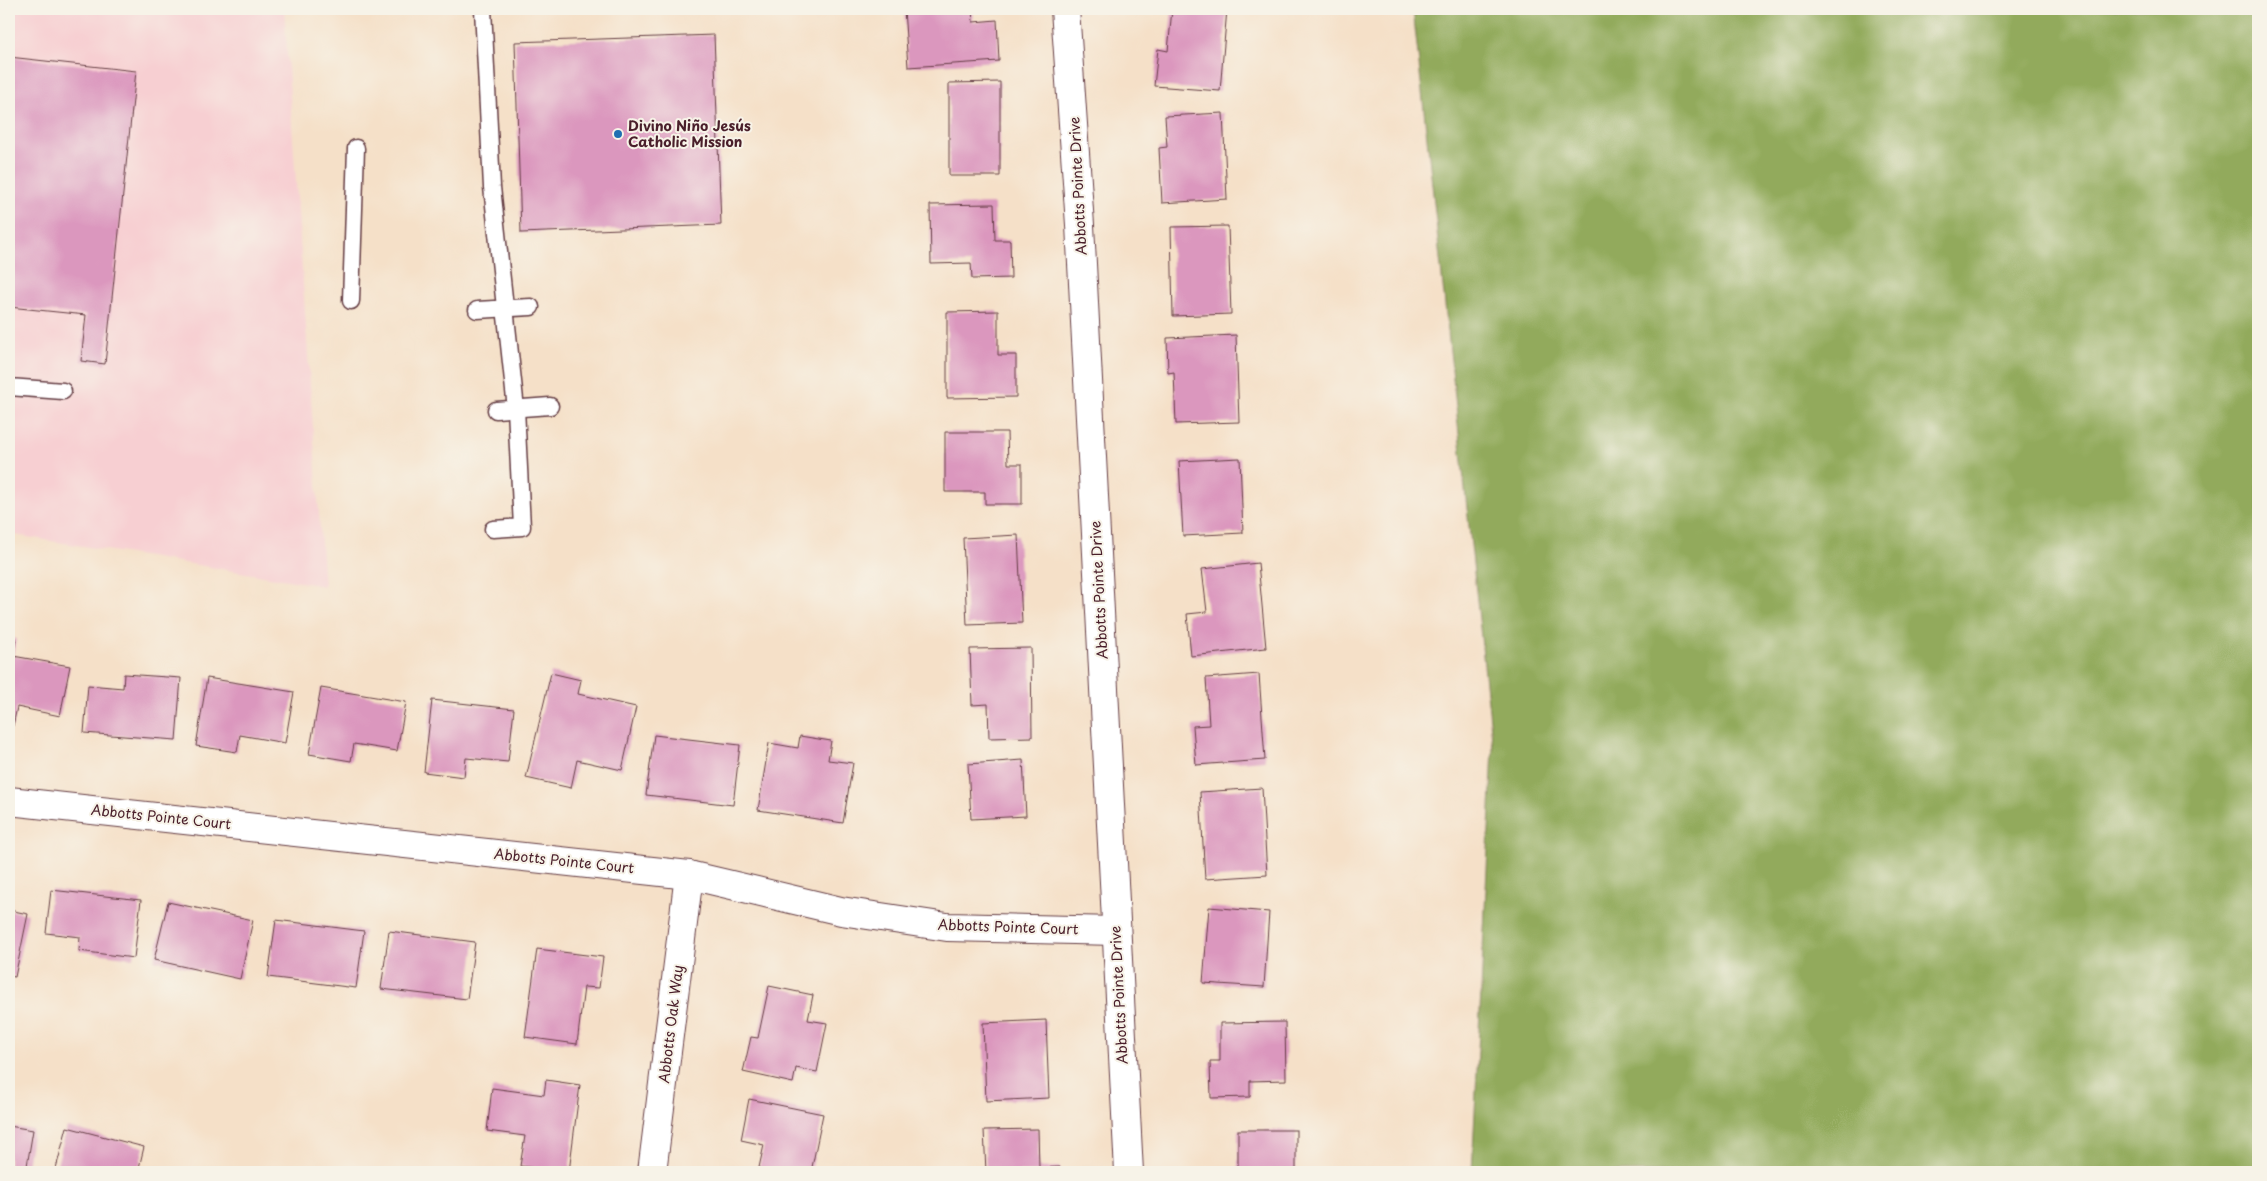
<svg xmlns="http://www.w3.org/2000/svg" width="2267" height="1181" font-family="'Playpen Sans',sans-serif">
<style>
.built{fill:#f7cfd2}
.forest{fill:#92aa5b;stroke:#6e6443}
.building{fill:#db97be}
.lines{fill:none;stroke-linecap:round;stroke-linejoin:round}
.service-casing{stroke:#643c43;stroke-width:19}
.minor-casing{stroke:#643c43;stroke-width:30}
.service{stroke:#fff;stroke-width:16}
.minor{stroke:#fff;stroke-width:28}
.poi-dot{fill:#1f6fb2;stroke:#f7f3e8;stroke-width:2}
.labels{text-anchor:middle;stroke-width:4;stroke-linejoin:round;paint-order:stroke}
.poi-label{font-size:14px;font-weight:bold;fill:#4a1f2b;stroke:#f7f3e8;text-anchor:start}
.street-label{font-size:14px;fill:#4a1f2b;stroke:#f7f3e8}
</style>
<rect width="100%" height="100%" fill="#f7f3e8"/>
<filter id="ink" filterUnits="userSpaceOnUse"><feTurbulence type="fractalNoise" baseFrequency=".02" numOctaves="2"/><feDisplacementMap in="SourceGraphic" scale="10" xChannelSelector="R" yChannelSelector="G"/><feConvolveMatrix kernelMatrix="1 2 1 2 8 2 1 2 1" color-interpolation-filters="sRGB"/></filter>
<filter id="wash" filterUnits="userSpaceOnUse"><feTurbulence type="fractalNoise" baseFrequency=".0096" numOctaves="4" result="noise"/><feDisplacementMap in="SourceGraphic" scale="20" xChannelSelector="R" yChannelSelector="G"/><feGaussianBlur stdDeviation="1.12" result="paint"/><feColorMatrix in="noise" values="0 0 0 0 0 0 0 0 0 0 0 0 0 0 0 0 0 1.4 0 .05"/><feComposite in="paint" operator="in"/></filter>
<g filter="url(#wash)">
<rect width="100%" height="100%" fill="#f5e0c8"/>
<path class="built" d="M9,9H284L324,586L9,534Z"/>
<path class="forest" d="M1413,9H2258V1172H1472L1493,748Z"/>
<g id="blocks">
<g class="building">
<path d="M904,9H972L973,22L997,20L999,61L908,67Z"/>
<path d="M1172,9H1227L1220,91L1154,86L1158,49L1168,51Z"/>
<path d="M714,35L721,225L521,233L515,42Z"/>
<path d="M9,57L136,71L105,364L81,361L86,315L9,307Z"/>
<path d="M1000,82V176H949V83Z"/>
<path d="M1223,113L1227,199L1162,203L1159,148L1167,147L1165,116Z"/>
<path d="M994,204L995,240H1010L1011,278L972,279L971,263L931,264L930,205Z"/>
<path d="M1228,226L1231,314L1173,316L1171,227Z"/>
<path d="M998,311V355H1016V397L947,398V312Z"/>
<path d="M1236,335L1239,422L1176,424L1174,372L1168,373L1167,338Z"/>
<path d="M945,432H1007L1008,464H1022V504H985V492H945Z"/>
<path d="M1240,458L1243,533L1183,536L1179,461Z"/>
<path d="M1018,535L1022,623L967,625L963,538Z"/>
<path d="M1258,563L1266,648L1191,656L1187,614L1207,612L1202,569Z"/>
<path d="M9,637L16,639L13,656L70,666L60,716L17,707L13,726L9,725Z"/>
<path d="M1031,648L1032,737L989,738L988,704L972,705L970,649Z"/>
<path d="M551,673L581,680L578,694L636,707L622,770L577,760L571,788L526,778Z"/>
<path d="M124,674L181,678L176,740L84,733L88,685L123,688Z"/>
<path d="M1259,674L1265,760L1196,765L1193,726L1209,725L1206,678Z"/>
<path d="M207,678L294,692L285,743L240,735L237,752L196,746Z"/>
<path d="M321,688L406,702L397,751L354,744L351,761L309,754Z"/>
<path d="M432,700L514,709L508,762L466,758L464,777L424,772Z"/>
<path d="M654,735L740,745L733,805L646,795Z"/>
<path d="M800,736L831,741L828,760L853,763L843,823L758,810L769,743L798,748Z"/>
<path d="M1023,760L1026,816L971,819L968,764Z"/>
<path d="M1262,788L1267,875L1205,879L1200,792Z"/>
<path d="M51,890L141,900L134,958L79,951L80,937L46,933Z"/>
<path d="M168,902L253,920L240,979L154,960Z"/>
<path d="M1209,907L1269,912L1264,987L1203,983Z"/>
<path d="M9,910L28,914L15,977L9,976Z"/>
<path d="M276,920L364,931L356,988L268,977Z"/>
<path d="M389,931L475,942L467,999L381,989Z"/>
<path d="M537,949L603,957L599,988L584,987L577,1044L525,1037Z"/>
<path d="M769,986L813,995L808,1020L827,1023L817,1072L796,1068L793,1083L743,1072L751,1037L758,1038Z"/>
<path d="M1046,1020L1049,1098L986,1101L983,1023Z"/>
<path d="M1285,1022L1286,1080L1250,1081V1097L1211,1098L1210,1061H1220V1023Z"/>
<path d="M546,1080L580,1085L569,1172L520,1166L525,1136L487,1131L492,1088L544,1095Z"/>
<path d="M749,1099L823,1114L811,1172H758L764,1145L741,1140Z"/>
<path d="M9,1126L33,1130L26,1172H9Z"/>
<path d="M67,1127L144,1147L138,1172H55Z"/>
<path d="M1038,1129L1039,1168L1060,1167V1172H986L984,1130Z"/>
<rect x="1238" y="1130" width="58" height="42"/>
</g>
</g>
</g>
<g filter="url(#ink)">
<use href="#blocks" fill-opacity="0" stroke="#643c43" stroke-width="1"/>
<g class="lines">
<g class="service-casing">
<g id="service">
<path d="M483,9L492,187L516,409L522,527L493,529"/>
<path d="M351,301L356,148"/>
<path d="M477,310L531,307"/>
<path d="M9,387L63,391"/>
<path d="M496,410L550,406"/>
</g>
</g>
<g class="minor-casing">
<g id="minor">
<path d="M1065,9L1080,225L1129,1172"/>
<path d="M9,801L689,875L841,911L947,927L1116,931"/>
<path d="M652,1172L689,875"/>
</g>
</g>
<use href="#service" class="service"/>
<use href="#minor" class="minor"/>
</g>
</g>
<circle class="poi-dot" cx="618" cy="134" r="5"/>
<g class="labels">
<g class="poi-label">
<text x="628" y="131">Divino Niño Jesús<tspan x="628" dy="16">Catholic Mission</tspan></text>
</g>
<g class="street-label">
<text transform="translate(1078 186) rotate(-93)" y="5">Abbotts Pointe Drive</text>
<text transform="translate(1099 590) rotate(-93)" y="5">Abbotts Pointe Drive</text>
<text transform="translate(161 817) rotate(6)" y="5">Abbotts Pointe Court</text>
<text transform="translate(564 861) rotate(6)" y="5">Abbotts Pointe Court</text>
<text transform="translate(1008 927) rotate(2)" y="5">Abbotts Pointe Court</text>
<text transform="translate(1119 995) rotate(-93)" y="5">Abbotts Pointe Drive</text>
<text transform="translate(671 1024) rotate(-83)" y="5">Abbotts Oak Way</text>
</g>
</g>
<rect width="2267" height="1181" fill="none" stroke="#f7f3e8" stroke-width="30"/>
</svg>
